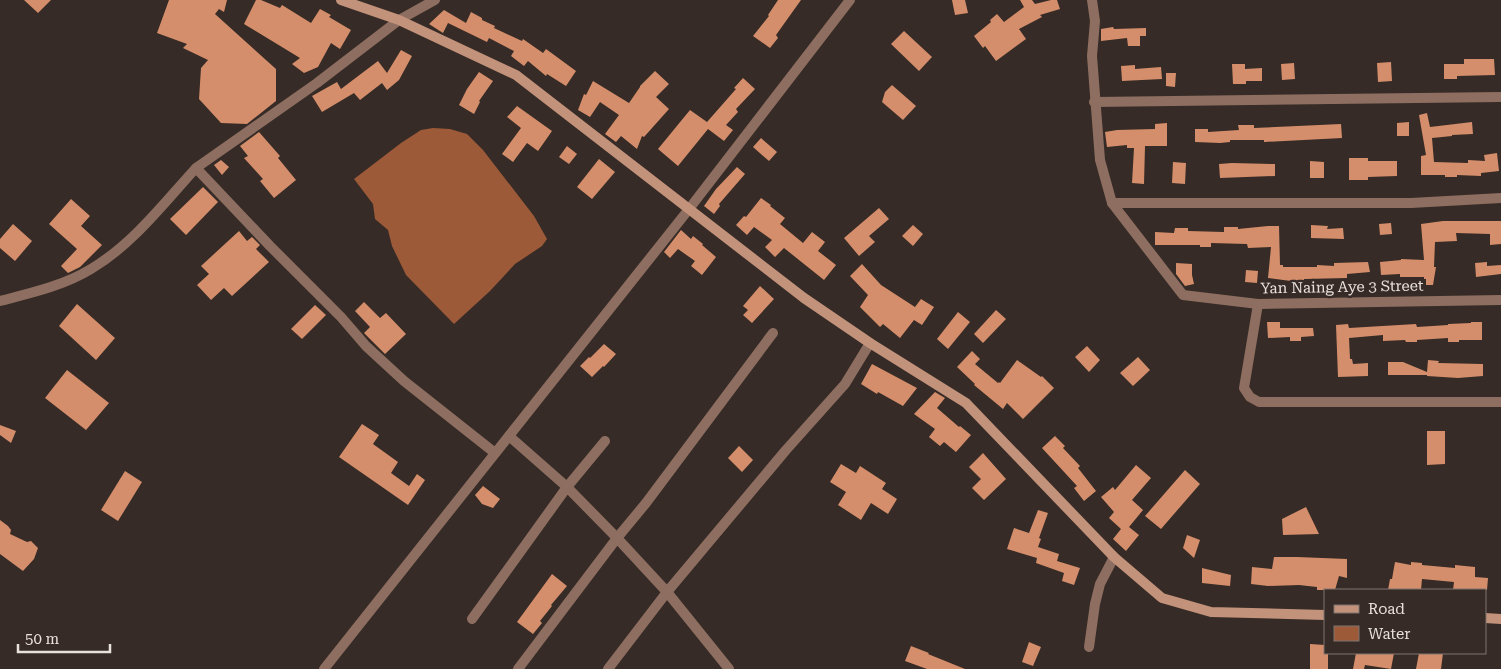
<svg xmlns="http://www.w3.org/2000/svg" width="1501" height="669" font-family="'Roboto Serif',serif">
<style>
.water{fill:#9c5a39}
.building{fill:#d58e6b}
.lines{fill:none;stroke-linecap:round;stroke-linejoin:round}
.street{stroke:#8d6e60;stroke-width:10}
.secondary{stroke:#c3927b;stroke-width:10}
.labels{text-anchor:middle;stroke-width:5;stroke-linejoin:round;paint-order:stroke}
.street-label{font-size:15px;fill:#e9e1de;stroke:#362b26}
</style>
<rect width="100%" height="100%" fill="#362b26"/>
<path class="water" d="M433,128L450,129L467,134L483,150L534,216L547,239L542,246L515,264L490,291L454,324L406,275L392,246L388,230L375,219L373,204L354,179L401,143L421,130Z"/>
<g class="building">
<path d="M24,0H51L38,13Z"/>
<path d="M169,0H227L224,12L219,9L215,14L276,69V101L247,124L221,123L199,99L201,68L208,60L183,48L187,44L157,33Z"/>
<path d="M256,0H261L280,8L282,5L311,23L320,9L331,15L329,17L351,30L340,49L331,43L318,67L304,73L292,64L300,58L244,24Z"/>
<path d="M778,0H801L776,35L778,38L770,48L753,36L769,16L768,15Z"/>
<path d="M952,0H965L968,13L955,15Z"/>
<path d="M1020,0H1032L1035,4L1051,0H1057L1060,9L1040,15L1042,17L1019,29L1026,39L996,61L985,46L983,48L974,36L991,22L990,20L997,14L1004,22L1024,7Z"/>
<path d="M444,10L466,23L471,12L482,18V20L495,26L494,28L522,41L523,39L543,53L546,49L576,71L566,86L547,74L546,76L528,61L524,66L511,56L514,51L489,38L487,42L448,23L443,33L429,24Z"/>
<path d="M1113,27L1114,29L1146,28V36H1140V46H1128L1127,38L1101,41V29Z"/>
<path d="M904,31L932,57L919,71L891,44Z"/>
<path d="M401,50L412,56L399,80L387,90L382,83L360,100L354,93L322,112L312,96L337,82L341,89L378,61L387,73Z"/>
<path d="M1464,59H1494L1495,75L1457,76V79H1444V64H1464Z"/>
<path d="M1391,62L1392,81L1378,82L1377,63Z"/>
<path d="M1294,63L1295,79L1282,80L1281,64Z"/>
<path d="M1232,64H1245V69L1262,68V81H1246V84H1233Z"/>
<path d="M1135,65V69L1161,67L1162,79L1122,81L1121,66Z"/>
<path d="M655,71L669,84L656,97L669,109L644,137L642,136L637,149L621,136L616,142L605,134L619,115L600,102L590,117L578,110L584,94L586,95L593,81L629,103L640,87V86Z"/>
<path d="M479,72L493,81L479,101L480,102L474,114L459,105L467,89Z"/>
<path d="M1166,73H1176L1175,87L1166,86Z"/>
<path d="M743,78L755,89L736,109L738,112L726,125L733,130L724,141L708,129L678,166L658,149L690,110L707,122L736,89L734,88Z"/>
<path d="M892,85L916,106L903,120L882,102L885,92Z"/>
<path d="M517,106L552,131L538,151L527,143L513,162L502,154L521,128L507,117Z"/>
<path d="M1427,113L1430,127L1472,122L1473,134L1452,135V136L1432,138L1434,162L1468,163V160L1485,161L1484,155L1497,153L1499,171L1481,173V176L1457,175V177H1445V175H1421V156L1426,155L1419,115Z"/>
<path d="M1409,122V136H1397V123Z"/>
<path d="M1167,123V146H1145L1144,184L1132,183L1134,148H1127V145L1107,147L1105,132L1117,130L1155,129V124Z"/>
<path d="M1341,124L1342,138L1264,142V140H1230V142L1220,143L1195,142V129H1208V132L1239,130L1238,125H1254V128Z"/>
<path d="M259,132L280,156L278,158L296,180L274,198L260,181L263,179L244,158L248,156L240,146Z"/>
<path d="M761,138L777,152L769,161L753,147Z"/>
<path d="M567,146L577,154L569,164L559,157Z"/>
<path d="M1349,158H1368V161H1397V176L1368,177V180H1349Z"/>
<path d="M599,159L615,172L592,199L577,187Z"/>
<path d="M221,160L229,167L222,175L214,165Z"/>
<path d="M1310,161L1324,162V178H1310Z"/>
<path d="M1173,162L1186,163L1185,184L1172,183Z"/>
<path d="M1232,163L1275,164V176L1220,178L1219,164Z"/>
<path d="M737,167L745,174L719,204L720,206L714,214L704,206L716,189Z"/>
<path d="M203,187L218,202L186,235L170,219Z"/>
<path d="M761,198L771,205L770,206L785,218L780,224L803,243L812,232L825,242L818,251L836,265L824,280L784,248L775,257L765,247L772,240L754,227L747,235L736,225L744,216L746,217Z"/>
<path d="M71,199L90,216L81,226L102,245L80,267L68,273L61,266L77,249L49,224Z"/>
<path d="M879,208L889,219L869,236L875,242L859,256L844,238Z"/>
<path d="M1443,221H1501V244L1490,245V234L1456,233L1457,241L1435,242L1434,267H1436L1433,285H1426V279H1424V277H1400V274L1381,275L1380,262L1401,260V259L1424,260L1421,224Z"/>
<path d="M1391,223L1392,234L1380,235L1379,224Z"/>
<path d="M13,224L32,241L15,261L0,248V239Z"/>
<path d="M913,225L923,234L913,246L902,236Z"/>
<path d="M1311,225L1328,226L1327,229L1343,228L1344,239L1311,238Z"/>
<path d="M1268,226H1279L1280,265H1283V267H1317V265L1334,266V263L1368,262L1370,272L1347,274V278L1304,279V281H1291L1268,278L1271,247L1248,248L1247,244L1211,243V247H1200V245H1155V232L1174,233L1175,228H1188V231L1224,232V227H1238V229Z"/>
<path d="M681,230L691,239L693,236L703,244L702,245L716,257L702,275L691,266L695,261L678,249L670,258L664,252Z"/>
<path d="M239,231L247,241L252,237L260,245L256,249L269,262L232,296L224,288L211,300L197,285L209,274L201,266Z"/>
<path d="M1487,262V266L1501,265V274L1476,277L1475,263Z"/>
<path d="M1176,263L1192,264V275L1194,284L1185,286L1176,274Z"/>
<path d="M862,264L881,285L915,307L921,299L934,307L922,325L914,320L900,338L883,324L880,327L860,307L868,295L850,276Z"/>
<path d="M1246,270L1258,271L1257,283L1245,282Z"/>
<path d="M760,286L774,299L752,323L743,315L748,310L743,306Z"/>
<path d="M364,302L380,318L386,313L406,334L385,354L364,333L370,327L355,311Z"/>
<path d="M77,304L115,338L96,360L59,326Z"/>
<path d="M315,305L326,315L302,339L291,329Z"/>
<path d="M996,310L1006,319L983,343L974,334Z"/>
<path d="M958,312L970,322L948,349L937,339Z"/>
<path d="M1267,322H1280V328H1313L1314,336L1301,337V341H1290V337L1268,338Z"/>
<path d="M1471,322H1482V340H1459V342H1448V338L1417,340V342H1406L1405,340L1383,341V335L1349,338L1350,359H1352L1353,364L1368,363V376L1338,377L1336,325L1348,324L1349,328L1416,324L1417,327L1448,325V324L1471,323Z"/>
<path d="M604,344L616,354L604,367L603,366L592,377L580,366L589,357L590,358Z"/>
<path d="M1087,346L1100,360L1089,372L1075,357Z"/>
<path d="M972,351L980,359L975,364L998,383L999,382L1000,383L1017,360L1041,377L1042,376L1054,388L1023,419L1007,403L1003,409L974,385L975,384L957,367Z"/>
<path d="M1138,357L1150,370L1133,386L1120,373Z"/>
<path d="M1428,360L1439,361L1438,363L1483,364V376L1458,378L1427,376V375H1388V362H1403L1427,372Z"/>
<path d="M872,364L917,388L903,406L878,392L877,394L861,384Z"/>
<path d="M67,370L109,403L86,430L45,398Z"/>
<path d="M935,392L945,398L937,408L959,427L960,426L971,435L956,452L944,442L940,446L929,437L935,429L914,414Z"/>
<path d="M362,424L379,435L373,444L398,462L391,473L409,486L417,474L425,480L408,505L339,457Z"/>
<path d="M0,425L16,431L11,443L0,435Z"/>
<path d="M1427,431H1445V464L1427,465Z"/>
<path d="M1055,436L1065,446L1063,448L1080,466L1078,468L1096,491L1084,501L1074,488L1077,486L1042,448Z"/>
<path d="M739,446L753,460L742,472L728,458Z"/>
<path d="M983,453L1006,479L984,500L972,488L981,479L969,467Z"/>
<path d="M841,464L856,473L860,466L886,483L882,489L897,499L888,514L871,503L861,520L838,505L846,492L830,482Z"/>
<path d="M1136,465L1151,478L1132,500L1143,510L1129,527L1139,535L1126,551L1113,539L1121,529L1109,518L1114,512L1101,497L1113,487L1115,490Z"/>
<path d="M1185,470L1200,484L1161,529L1145,516Z"/>
<path d="M125,471L142,482L118,521L101,510Z"/>
<path d="M483,486L500,499L493,508L482,504L475,495Z"/>
<path d="M1306,507L1319,534L1283,535L1282,519Z"/>
<path d="M1038,510L1048,513L1039,538L1041,539L1038,547L1059,554L1057,561L1080,568L1074,585L1062,581L1064,573L1036,563L1037,558L1007,549L1014,528L1029,533Z"/>
<path d="M0,520L8,526L11,530L10,534L27,542L31,541L38,548L34,559L23,571L0,554Z"/>
<path d="M1187,535L1200,540L1194,558L1183,548Z"/>
<path d="M1274,557H1297L1347,559V578L1339,576L1335,590H1317V587L1299,585L1268,586L1251,584L1252,567L1272,569Z"/>
<path d="M1395,562L1411,565V562L1422,563V565L1455,568V565L1475,567V577L1488,578L1487,590H1453L1454,582L1422,579L1421,590H1388L1390,579H1392Z"/>
<path d="M1202,568L1231,575L1230,586L1202,583Z"/>
<path d="M552,574L567,586L551,605L552,606L540,621L542,623L533,634L517,622Z"/>
<path d="M1029,642L1041,647L1033,666L1022,662Z"/>
<path d="M1310,644L1325,645V653H1328V669H1310Z"/>
<path d="M911,646L929,653L928,654L965,669H927L905,661Z"/>
<path d="M1356,653H1394L1391,669L1365,665L1364,669H1353Z"/>
<path d="M1419,653H1443L1441,669H1416Z"/>
</g>
<g class="lines">
<g class="street">
<path d="M1092,0L1095,21L1092,56L1100,160L1112,203L1183,295L1258,304L1501,300"/>
<path d="M1094,102L1501,97"/>
<path d="M196,168L317,83L399,20L435,0"/>
<path d="M1112,203H1411L1501,198"/>
<path d="M0,301C31,293 63,286 91,269C133,244 164,203 196,168L270,246L341,317L366,346L404,381L495,453"/>
<path d="M1258,304L1244,388L1250,397L1259,402H1501"/>
<path d="M509,436L567,487L617,538L667,592L729,669"/>
<path d="M472,619L567,487L605,441"/>
<path d="M1089,647L1095,604L1100,584L1114,557"/>
<path d="M324,669L689,209L850,0"/>
<path d="M518,669L617,538L646,503L773,333"/>
<path d="M608,669L667,592L786,450L845,384L870,343"/>
</g>
<g class="secondary">
<path d="M341,0L399,20L516,75L804,298L870,343L966,403L1114,557L1162,598L1211,612L1325,615"/>
<path d="M1485,618L1501,619"/>
</g>
</g>
<g class="labels">
<g class="street-label">
<text transform="translate(1342 287) rotate(-1)" y="5">Yan Naing Aye 3 Street</text>
</g>
</g>
<rect x="1324" y="589" width="162" height="65" fill="#362b26" stroke="#7e7470"/>
<rect x="1334" y="605" width="25" height="8" fill="#c3927b" stroke="#7e7470"/>
<text x="1368" y="614" font-size="15" fill="#e9e1de">Road</text>
<rect x="1334" y="626" width="25" height="15" fill="#9c5a39" stroke="#7e7470"/>
<text x="1368" y="639" font-size="15" fill="#e9e1de">Water</text>
<path d="M18 644v8h92v-8" fill="none" stroke="#e9e1de" stroke-width="2.5"/>
<text x="25" y="644" font-size="15" fill="#e9e1de" stroke="#362b26" stroke-width="4" paint-order="stroke">50 m</text>
</svg>
